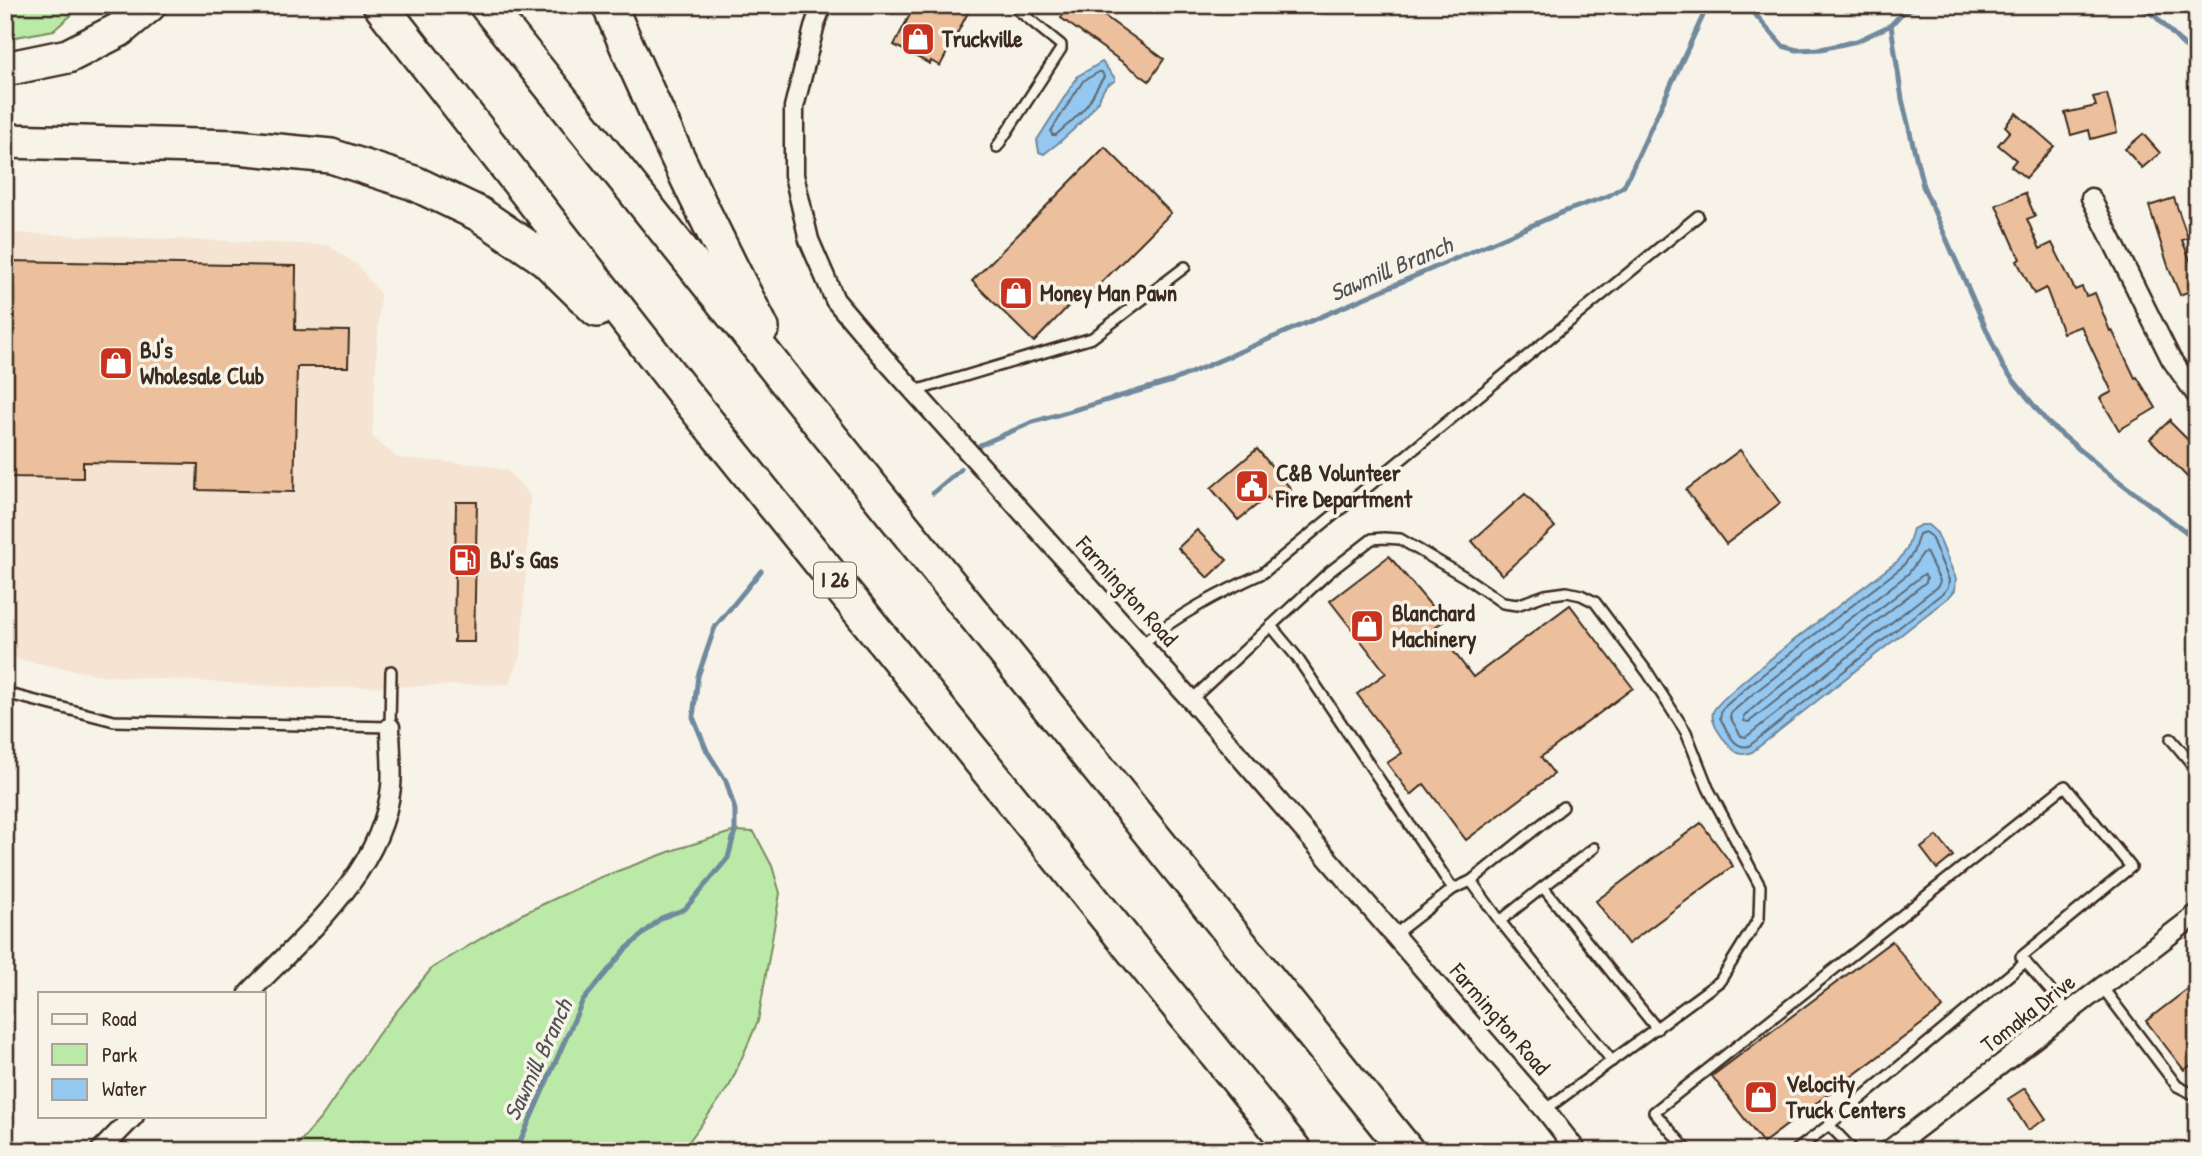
<svg xmlns="http://www.w3.org/2000/svg" width="2202" height="1156" font-family="'Patrick Hand',sans-serif">
<style>
.built{fill:#f4e4d1}
.green{fill:#bbeaa8;stroke:#7b8a63;stroke-width:2}
.water{fill:#94c8f1;stroke:#70899d;stroke-width:2}
.lines{fill:none;stroke-linecap:round;stroke-linejoin:round}
.shore{stroke:#5f6972;stroke-width:2}
.stream{stroke:#70899d;stroke-width:5}
.building{fill:#ecc09c;stroke:#3b2a1e;stroke-width:2}
.lane-casing{stroke:#3b2a1e;stroke-width:14}
.street-casing{stroke:#3b2a1e;stroke-width:23}
.highway-casing{stroke:#3b2a1e;stroke-width:38}
.lane{stroke:#f7f3e8;stroke-width:9}
.street{stroke:#f7f3e8;stroke-width:18}
.highway{stroke:#f7f3e8;stroke-width:33}
.labels{text-anchor:middle;stroke-width:7;stroke-linejoin:round;paint-order:stroke}
.shield{fill:#f7f3e8;stroke:#73665b;stroke-width:2}
.shield-label{font-size:21px;font-weight:bold;fill:#3b2a1e}
.poi-label{font-size:23px;font-weight:bold;fill:#3b2a1e;stroke:#f7f3e8;text-anchor:start}
.street-label{font-size:23px;fill:#3b2a1e;stroke:#f7f3e8}
.water-label{font-size:24px;font-style:italic;fill:#515253;stroke:#f7f3e8}
</style>
<rect width="100%" height="100%" fill="#f7f3e8"/>
<filter id="ink" filterUnits="userSpaceOnUse"><feTurbulence type="fractalNoise" baseFrequency=".0143" numOctaves="2"/><feDisplacementMap in="SourceGraphic" scale="14" xChannelSelector="R" yChannelSelector="G"/><feConvolveMatrix kernelMatrix="1 2 1 2 8 2 1 2 1" color-interpolation-filters="sRGB"/></filter>
<g filter="url(#ink)">
<path class="built" d="M5,233L328,245L358,266L380,294L372,437L397,458L485,465L508,471L530,495L521,653L509,684L310,688L100,675L5,657Z"/>
<g class="green">
<path d="M5,5H83L54,30L5,39Z"/>
<path d="M735,831L754,832L772,866L780,893L758,1021L730,1085L682,1151H292L321,1118L379,1033L432,968L520,915L599,878L677,849Z"/>
</g>
<g class="water">
<path d="M1102,62L1115,78V81C1103,85 1103,92 1098,101C1086,120 1062,141 1044,154L1039,152L1037,140L1078,76Z"/>
<path d="M1921,525H1928L1937,533L1956,579L1955,590L1949,597L1752,752C1741,756 1736,754 1729,745C1722,738 1710,722 1713,712C1717,696 1874,579 1898,561L1907,549L1913,529Z"/>
</g>
<g class="lines">
<g class="shore">
<path d="M1099,72H1102L1104,77C1099,83 1096,89 1092,97C1085,111 1068,124 1056,135H1052L1051,131L1083,81Z"/>
<path d="M1925,532L1931,537L1949,580L1948,587L1944,592L1749,746C1733,750 1727,729 1720,718L1722,709L1748,686L1902,567L1913,553L1919,534Z"/>
<path d="M1926,552L1940,581L1938,586L1746,737L1741,736L1730,717L1731,713L1754,693L1908,574L1923,553Z"/>
<path d="M1924,574L1927,578L1926,582L1749,722L1744,721V716L1761,701Z"/>
</g>
<g class="stream">
<path d="M1747,5L1783,46L1797,50L1821,49L1857,41L1891,25L1903,12L1922,5"/>
<path d="M2136,5L2155,16L2197,59"/>
<path d="M1891,25L1902,99L1923,186L2003,367L2048,423L2104,470L2197,540"/>
<path d="M980,445L1033,422L1172,381L1563,212L1608,196L1624,186L1708,5"/>
<path d="M933,493L961,469"/>
<path d="M516,1151L582,1002L625,950L661,918L685,909L728,858L735,831V810L726,781L707,751L693,717L698,676L715,627L761,571"/>
</g>
</g>
<g class="building">
<path d="M915,5H972L940,66L931,61L930,64L894,45Z"/>
<path d="M1070,5H1089L1164,59L1149,81L1061,18Z"/>
<path d="M2107,94L2117,132L2091,139L2089,130L2071,135L2065,113L2096,106L2093,97Z"/>
<path d="M2016,113L2054,146L2026,178L2011,166L2016,160L1998,145L2010,131L2005,126Z"/>
<path d="M2143,134L2160,153L2142,168L2125,149Z"/>
<path d="M1105,147L1171,213L1083,301L1078,296L1034,342L972,281Z"/>
<path d="M2025,193L2035,216L2027,219L2040,249L2052,243L2075,290L2082,287L2086,296L2095,293L2110,331L2112,330L2135,378L2137,377L2156,408L2119,430L2100,398L2112,392L2081,326L2063,333L2046,288L2034,294L2017,261L2020,259L1996,205Z"/>
<path d="M2174,198L2188,238L2182,240L2197,277V288L2180,295L2169,269L2149,206Z"/>
<path d="M8,261L296,266L295,330L349,331L348,367H297L294,492L197,490L198,464L83,462V478L5,477Z"/>
<path d="M2170,420V422L2197,449V487L2150,439Z"/>
<path d="M1257,449L1291,489L1273,504L1267,497L1238,520L1211,488Z"/>
<path d="M1740,450L1780,503L1726,544L1686,490Z"/>
<path d="M1525,494L1555,527L1502,575L1472,541Z"/>
<path d="M456,502H477L474,642H454Z"/>
<path d="M1197,530L1227,560L1208,578L1178,548Z"/>
<path d="M1389,556L1444,621L1435,627L1473,677L1570,605L1633,688L1541,757L1554,774L1466,840L1424,784L1411,795L1387,763L1402,753L1357,694L1386,673L1330,601Z"/>
<path d="M1701,823L1733,866L1628,944L1596,901Z"/>
<path d="M1937,836L1953,856L1937,869L1921,848Z"/>
<path d="M1892,941L1943,1008L1763,1143L1712,1076Z"/>
<path d="M2197,982V1061L2184,1070L2146,1021Z"/>
<path d="M2025,1088L2046,1119L2028,1130L2008,1099Z"/>
</g>
<g class="lines">
<g class="lane-casing">
<g id="lane">
<path d="M997,147L1061,49V45L1018,10V5"/>
<path d="M915,391L1092,338L1185,267"/>
<path d="M1271,626L1296,656L1453,889"/>
<path d="M1142,644C1179,614 1219,593 1263,573L1698,216"/>
<path d="M5,693L114,721L390,727L391,671"/>
<path d="M1191,700L1328,573L1372,539L1384,538L1400,539L1465,577L1503,603L1517,605L1545,595L1567,592L1581,595L1595,602L1648,673L1686,732L1708,788L1760,886L1759,918L1720,981L1545,1110"/>
<path d="M2171,739L2197,770"/>
<path d="M1471,881L1500,921L1543,887L1657,1029"/>
<path d="M1543,887L1594,848"/>
<path d="M1500,921L1612,1061"/>
<path d="M1394,935L1453,889L1471,881L1563,807"/>
<path d="M2102,987L2177,1086L2197,1096"/>
<path d="M1829,1125L2025,962"/>
<path d="M1688,1151L1654,1112L2065,786L2131,867L2021,957L2069,1012"/>
<path d="M1795,1151L1829,1125L1854,1151"/>
</g>
</g>
<g class="street-casing">
<g id="street">
<path d="M822,5L815,24L794,107V175L809,240L835,300L884,358L1191,700L1545,1110L1577,1151"/>
<path d="M2091,198L2171,359L2197,396"/>
<path d="M249,993C305,935 382,872 391,787C393,768 390,747 390,727"/>
<path d="M100,1151L134,1116"/>
<path d="M1888,1151L2197,914"/>
</g>
</g>
<g class="highway-casing">
<g id="highway">
<path d="M380,5L683,392L1295,1151"/>
<path d="M486,5L797,395L1407,1151"/>
<path d="M609,5C656,115 707,222 762,328"/>
<path d="M5,69L68,56L119,30L149,5"/>
<path d="M5,141L237,147L331,156L414,183L479,214L545,259L597,310"/>
</g>
</g>
<use href="#lane" class="lane"/>
<use href="#street" class="street"/>
<use href="#highway" class="highway"/>
</g>
</g>
<defs>
<g id="shop-square" transform="scale(1.75)"><rect x="-9" y="-9" width="18" height="18" rx="4" fill="#c8321e" stroke="#f7f3e8"/><path d="M-5-2.5h2.3a2.7 3.5 0 0 1 5.4 0H5L5.5 6h-11ZM-1.5-2.5h3a1.5 2.3 0 0 0-3 0Z" fill="#fff"/></g>
<g id="civic-square" transform="scale(1.75)"><rect x="-9" y="-9" width="18" height="18" rx="4" fill="#c8321e" stroke="#f7f3e8"/><path d="M-.6-6.5H3V-4.5H.6V-3L4-1V1h2V6H-6V1h2V-1L-.6-3ZM-1.2 2.5V6h2.4V2.5Z" fill="#fff"/></g>
<g id="fuel-square" transform="scale(1.75)"><rect x="-9" y="-9" width="18" height="18" rx="4" fill="#c8321e" stroke="#f7f3e8"/><path d="M-5.5-6h7V0h2V4h1.3V-2.5L3-4.5l.8-.8L6-3V5H2.5V1h-1V6h-7ZM-4.2-4.7v3.2H.2V-4.7Z" fill="#fff"/></g>
</defs>
<g fill-rule="evenodd">
<use href="#shop-square" x="918" y="39"/>
<use href="#shop-square" x="1016" y="293"/>
<use href="#shop-square" x="116" y="363"/>
<use href="#civic-square" x="1252" y="486"/>
<use href="#fuel-square" x="465" y="560"/>
<use href="#shop-square" x="1367" y="626"/>
<use href="#shop-square" x="1761" y="1097"/>
</g>
<g class="labels">
<rect class="shield" x="814" y="562.5" width="42" height="35" rx="5"/>
<g class="shield-label">
<text x="835" y="587">I 26</text>
</g>
<g class="poi-label">
<text x="942" y="47">Truckville</text>
<text x="1040" y="301">Money Man Pawn</text>
<text x="140" y="358">BJ's<tspan x="140" dy="26">Wholesale Club</tspan></text>
<text x="1276" y="481">C&amp;B Volunteer<tspan x="1276" dy="26">Fire Department</tspan></text>
<text x="490" y="568">BJ’s Gas</text>
<text x="1392" y="621">Blanchard<tspan x="1392" dy="26">Machinery</tspan></text>
<text x="1786" y="1092">Velocity<tspan x="1786" dy="26">Truck Centers</tspan></text>
</g>
<g class="street-label">
<text transform="translate(1127 591) rotate(48)" y="8">Farmington Road</text>
<text transform="translate(2028 1013) rotate(-38)" y="8">Tomaka Drive</text>
<text transform="translate(1500 1019) rotate(49)" y="8">Farmington Road</text>
</g>
<g class="water-label">
<text transform="translate(1391 269) rotate(-23)" y="8">Sawmill Branch</text>
<text transform="translate(538 1060) rotate(-65)" y="8">Sawmill Branch</text>
</g>
</g>
<rect width="2202" height="1156" fill="none" stroke="#f7f3e8" stroke-width="28"/>
<rect x="14" y="14" width="2174" height="1128" fill="none" stroke="#3b2a1e" stroke-width="2.5" filter="url(#ink)"/>
<rect x="38" y="992" width="228" height="126" fill="#f7f3e8" stroke="#aca397" stroke-width="2"/>
<rect x="52" y="1014" width="35" height="10" fill="#f7f3e8" stroke="#aca397" stroke-width="2"/>
<text x="102" y="1026" font-size="21" fill="#3b2a1e">Road</text>
<rect x="52" y="1044" width="35" height="21" fill="#bbeaa8" stroke="#aca397" stroke-width="2"/>
<text x="102" y="1062" font-size="21" fill="#3b2a1e">Park</text>
<rect x="52" y="1079" width="35" height="21" fill="#94c8f1" stroke="#aca397" stroke-width="2"/>
<text x="102" y="1096" font-size="21" fill="#3b2a1e">Water</text>
</svg>
